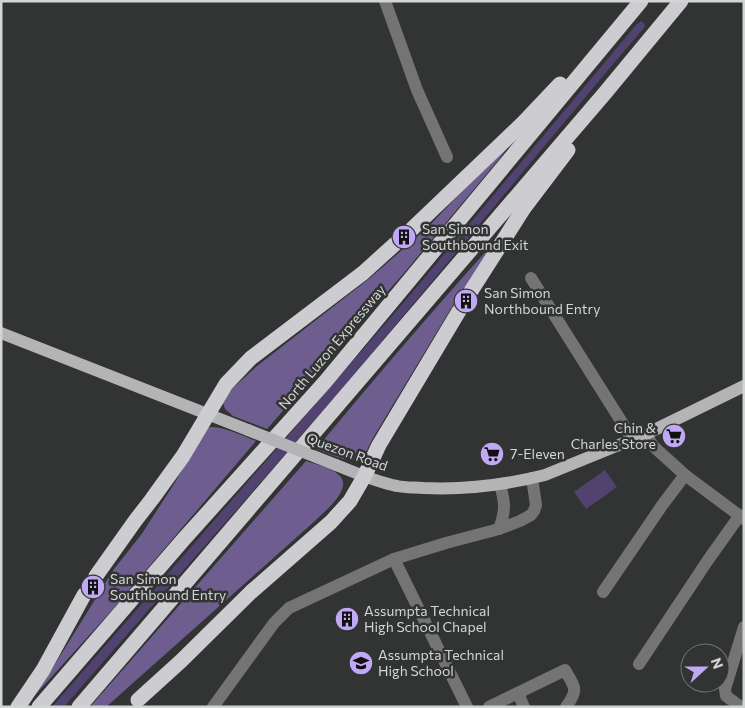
<svg xmlns="http://www.w3.org/2000/svg" width="745" height="708" font-family="Commissioner,sans-serif">
<style>
.green{fill:#514270}
.forest{fill:#6e5e90}
.lines{fill:none;stroke-linecap:round;stroke-linejoin:round}
.highway-tunnel{stroke:#494c4b;stroke-width:15;stroke-dasharray:15 8;stroke-linecap:butt}
.minor{stroke:#747475;stroke-width:12}
.major{stroke:#b4b3b6;stroke-width:12}
.highway{stroke:#cdccd0;stroke-width:15}
.major-bridge{stroke:#b4b3b6;stroke-width:12}
.labels{text-anchor:middle;stroke-width:5;stroke-linejoin:round;paint-order:stroke}
.poi-label{font-size:14px;fill:#d3d5d5;stroke:#313433;text-anchor:start}
.street-label{font-size:14px;fill:#d3d5d5;stroke:#313433}
</style>
<rect width="100%" height="100%" fill="#313433"/>
<g class="green">
<path d="M641,21L644,23L645,26L643,29C550,138 460,249 367,359C268,476 165,590 64,707H52L405,301L636,25Z"/>
<path d="M605,470L617,487L586,509L574,492Z"/>
</g>
<g class="forest">
<path d="M508,147L500,158L404,273L267,429L233,416L225,409L223,403L224,396L257,366L370,278L427,228L497,155Z"/>
<path d="M490,247L450,310L373,438C369,445 366,455 360,459C350,465 326,452 316,449C373,381 430,313 490,247Z"/>
<path d="M210,427C223,426 243,436 256,441L113,609L27,704L52,669L114,569L141,535L174,484L206,429Z"/>
<path d="M306,461C315,464 332,468 339,475C354,488 325,511 316,520L106,707H90Z"/>
</g>
<g class="lines">
<g class="highway-tunnel">
<path d="M395,244L412,229"/>
<path d="M459,311L471,291"/>
<path d="M84,595L96,576"/>
</g>
<g class="minor">
<path d="M385,1L417,90L447,157"/>
<path d="M531,278L633,440"/>
<path d="M646,434L653,446L685,475L744,519"/>
<path d="M499,529C506,510 505,503 500,484"/>
<path d="M394,559L467,707"/>
<path d="M603,592L663,504L685,475"/>
<path d="M639,664L708,560L740,515"/>
<path d="M518,693L524,707"/>
<path d="M213,707L274,623L289,608L394,559L446,543L499,529L520,521L531,515L534,511L536,505L532,478"/>
<path d="M489,707L565,670C575,688 579,689 566,707"/>
<path d="M741,707L726,696L725,689L744,627"/>
</g>
<g class="major">
<path d="M1,333L248,430"/>
<path d="M336,465C356,473 376,482 397,486C406,488 415,487 424,488C465,490 505,485 545,475L646,434L744,386"/>
</g>
<g class="highway">
<path d="M412,229L524,122L560,84"/>
<path d="M471,291L524,208L568,150"/>
<path d="M96,576L135,521L152,499L183,456L226,384L251,358L363,273L395,244"/>
<path d="M138,700L181,661L251,592L331,522L350,501L364,477L379,445L459,311"/>
<path d="M18,707L43,670L84,595"/>
<path d="M39,707L183,540L325,382L641,1"/>
<path d="M79,707L605,93L681,1"/>
</g>
<path class="major-bridge" d="M248,430L336,465"/>
</g>
<defs>
<g id="building-disc" transform="scale(1.25)"><circle r="9.5" fill="#c0a8f4" stroke="#313433"/><path d="M-4-6H4V6H1V3H-1V6H-4ZM-2.5-4.3h1.7v1.8h-1.7ZM.8-4.3h1.7v1.8H.8ZM-2.5-1h1.7V.8h-1.7ZM.8-1h1.7V.8H.8Z" fill="#111"/></g>
<g id="supermarket-disc" transform="scale(1.25)"><circle r="9.5" fill="#c0a8f4" stroke="#313433"/><path d="M-6-5.5h2.5l.6 2H6L4.5 2H-2.5L-4.4-4H-6ZM-1.5 3.2a1.3 1.3 0 1 0 .1 0ZM3 3.2a1.3 1.3 0 1 0 .1 0Z" fill="#111"/></g>
<g id="school-disc" transform="scale(1.25)"><circle r="9.5" fill="#c0a8f4" stroke="#313433"/><path d="M0-5L7-2L0 1L-7-2ZM-4 1L0 2.5L4 1V4Q0 6-4 4Z" fill="#111"/></g>
</defs>
<g fill-rule="evenodd">
<use href="#building-disc" x="404" y="237"/>
<use href="#building-disc" x="466" y="301"/>
<use href="#supermarket-disc" x="674" y="436"/>
<use href="#supermarket-disc" x="492" y="454"/>
<use href="#building-disc" x="93" y="587"/>
<use href="#building-disc" x="347" y="619"/>
<use href="#school-disc" x="361" y="663"/>
</g>
<g class="labels">
<g class="poi-label">
<text x="422" y="234">San Simon<tspan x="422" dy="16">Southbound Exit</tspan></text>
<text x="484" y="298">San Simon<tspan x="484" dy="16">Northbound Entry</tspan></text>
<text x="656" y="433" text-anchor="end">Chin &amp;<tspan x="656" dy="16">Charles Store</tspan></text>
<text x="510" y="459">7-Eleven</text>
<text x="110" y="584">San Simon<tspan x="110" dy="16">Southbound Entry</tspan></text>
<text x="364" y="616">Assumpta Technical<tspan x="364" dy="16">High School Chapel</tspan></text>
<text x="378" y="660">Assumpta Technical<tspan x="378" dy="16">High School</tspan></text>
</g>
<g class="street-label">
<text transform="translate(332 347) rotate(-50)" y="5">North Luzon Expressway</text>
<text transform="translate(347 452) rotate(20)" y="5">Quezon Road</text>
</g>
</g>
<rect width="745" height="708" fill="none" stroke="#d3d5d5" stroke-width="5"/>
<g transform="translate(705 668) rotate(69)"><circle r="24" fill="#313433" stroke="#727474"/>
<path d="M0-4L9 19L0 12L-9 19Z" fill="#c0a8f4"/>
<text y="-8" font-size="14" font-weight="bold" text-anchor="middle" fill="#d3d5d5">N</text>
</g>
</svg>
